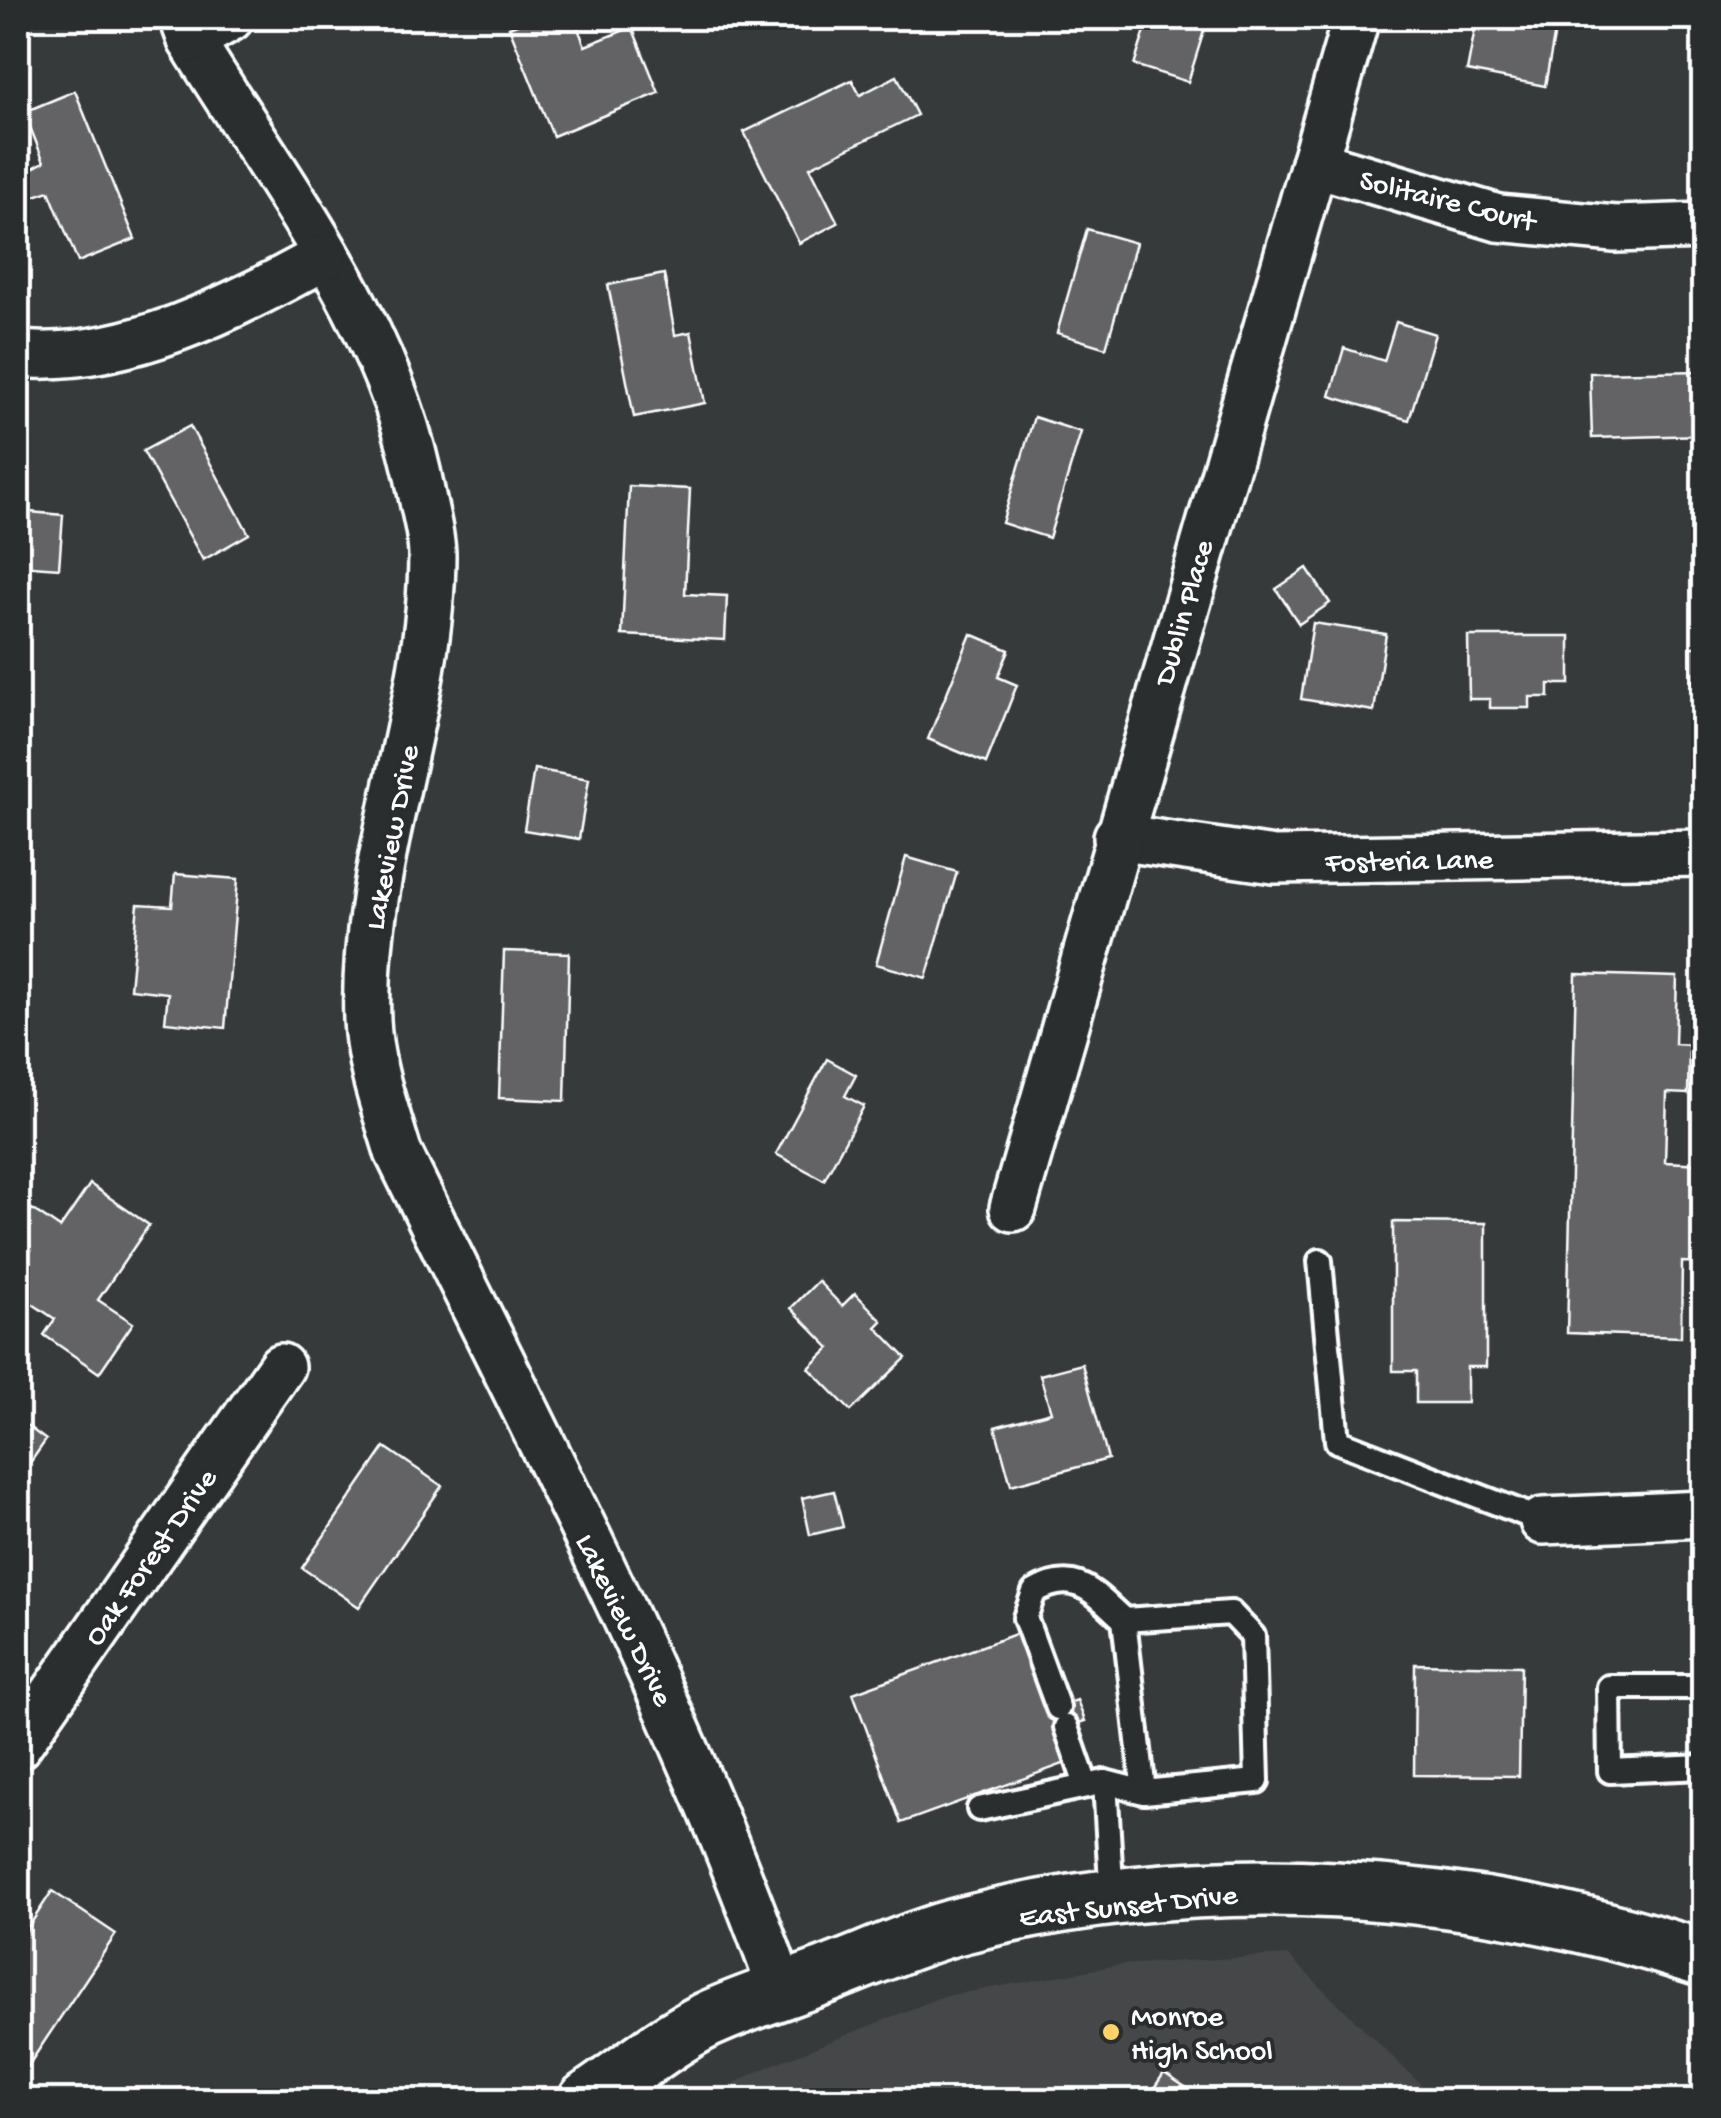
<svg xmlns="http://www.w3.org/2000/svg" width="1721" height="2118" font-family="'Gochi Hand',sans-serif">
<style>
.built{fill:#444748}
.building{fill:#636465;stroke:#fff;stroke-width:2.5}
.lines{fill:none;stroke-linecap:round;stroke-linejoin:round}
.service-casing{stroke:#fff;stroke-width:30}
.minor-casing{stroke:#fff;stroke-width:52}
.tertiary-casing{stroke:#fff;stroke-width:62}
.service{stroke:#2a2d2e;stroke-width:22}
.minor{stroke:#2a2d2e;stroke-width:45}
.tertiary{stroke:#2a2d2e;stroke-width:55}
.poi-dot{fill:#ffd166;stroke:#2a2d2e;stroke-width:4}
.labels{text-anchor:middle;stroke-width:8;stroke-linejoin:round;paint-order:stroke}
.street-label{font-size:30px;fill:#fff;stroke:#2a2d2e}
.poi-label{font-size:30px;fill:#fff;stroke:#2a2d2e;text-anchor:start}
</style>
<rect width="100%" height="100%" fill="#373a3b"/>
<filter id="ink" filterUnits="userSpaceOnUse"><feTurbulence type="fractalNoise" baseFrequency=".01" numOctaves="2"/><feDisplacementMap in="SourceGraphic" scale="20" xChannelSelector="R" yChannelSelector="G"/><feConvolveMatrix kernelMatrix="1 2 1 2 8 2 1 2 1" color-interpolation-filters="sRGB"/></filter>
<g filter="url(#ink)">
<path class="built" d="M1288,1955L1437,2100H700L769,2066L941,1997L1118,1965Z"/>
<g class="building">
<path d="M532,18H574L585,46L632,27L659,93L553,136L509,27Z"/>
<path d="M1149,18H1208L1188,82L1134,65Z"/>
<path d="M1477,18L1555,31L1545,86L1467,71Z"/>
<path d="M897,76L917,115L810,167L838,223L799,243L744,132L852,80L860,95Z"/>
<path d="M75,91L135,239L78,262L49,191L26,199L18,176L44,162L24,112Z"/>
<path d="M1087,229L1136,243L1106,348L1057,333Z"/>
<path d="M664,274L675,335L691,332L705,403L634,417L608,285Z"/>
<path d="M1396,322L1435,334L1409,420L1330,396L1344,348L1384,361Z"/>
<path d="M1704,371V435L1592,438L1590,373Z"/>
<path d="M1034,417L1081,432L1049,538L1002,523Z"/>
<path d="M190,426L249,534L203,560L143,451Z"/>
<path d="M629,486L690,489L685,594L727,596L725,640L622,635Z"/>
<path d="M18,511L63,515L59,568L18,565Z"/>
<path d="M1307,568L1330,603L1299,624L1276,589Z"/>
<path d="M1313,623L1386,634L1374,711L1301,699Z"/>
<path d="M971,634L1009,650L998,677L1017,685L986,763L928,739Z"/>
<path d="M1468,636H1570V684H1549V697H1530V708H1490V699H1469Z"/>
<path d="M1691,647H1704V702H1692Z"/>
<path d="M534,769L589,779L579,839L524,830Z"/>
<path d="M906,857L957,872L926,978L876,964Z"/>
<path d="M175,874L238,879L225,1028L165,1022L168,993L130,989L138,904L172,906Z"/>
<path d="M504,951L569,953L565,1101L499,1098Z"/>
<path d="M1576,974L1677,977L1675,1044L1689,1045L1688,1094L1667,1093L1665,1162L1704,1164V1263L1682,1262L1681,1337L1567,1333Z"/>
<path d="M827,1059L856,1075L845,1096L864,1106L824,1180L776,1154Z"/>
<path d="M90,1184L149,1225L98,1300L133,1323L99,1373L44,1335L55,1319L18,1294V1269L31,1250L18,1241V1230L32,1209L60,1228Z"/>
<path d="M1393,1222L1486,1223V1367H1467V1403H1416V1371H1393Z"/>
<path d="M818,1281L842,1306L855,1293L882,1321L876,1327L906,1358L851,1411L809,1368L830,1348L791,1308Z"/>
<path d="M1082,1364L1108,1459L1011,1485L995,1427L1051,1412L1040,1375Z"/>
<path d="M18,1419L46,1440L18,1480Z"/>
<path d="M385,1447L442,1486L359,1607L302,1568Z"/>
<path d="M834,1491L843,1527L810,1535L802,1498Z"/>
<path d="M1018,1633L1047,1711L1077,1700L1085,1721L1066,1727L1069,1762L901,1823L853,1693Z"/>
<path d="M1415,1664L1521,1666L1519,1776L1414,1775Z"/>
<path d="M52,1891L116,1934L18,2081V1943Z"/>
<path d="M1164,2073L1205,2100H1146Z"/>
</g>
<g class="lines">
<g class="service-casing">
<g id="service">
<path d="M1320,1261L1337,1441L1543,1521"/>
<path d="M1704,1687H1609L1610,1771L1704,1767"/>
<path d="M1058,1708L1025,1618L1034,1592C1076,1568 1093,1592 1124,1620L1144,1792"/>
<path d="M1066,1727L1086,1785"/>
<path d="M1105,1782L1144,1792L1257,1781L1253,1636L1231,1613L1124,1620"/>
<path d="M979,1809L1105,1782L1112,1900"/>
</g>
</g>
<g class="minor-casing">
<g id="minor">
<path d="M183,18L191,40C279,184 393,327 422,496C426,516 432,537 432,556C431,714 361,862 367,1020C369,1066 385,1108 398,1152C533,1429 679,1701 782,1992"/>
<path d="M191,40L230,18"/>
<path d="M1314,163L1498,218L1615,229L1704,226"/>
<path d="M18,354C125,364 233,307 324,257"/>
<path d="M1117,837L1274,860L1704,853"/>
<path d="M1013,1208L1356,18"/>
<path d="M1543,1521L1704,1514"/>
<path d="M18,1745L281,1367"/>
</g>
</g>
<g class="tertiary-casing">
<path id="tertiary" d="M587,2100C626,2074 665,2041 707,2020C743,2003 783,1991 821,1977C867,1960 915,1937 963,1925C1205,1864 1469,1881 1704,1959"/>
</g>
<use href="#service" class="service"/>
<use href="#minor" class="minor"/>
<use href="#tertiary" class="tertiary"/>
</g>
</g>
<circle class="poi-dot" cx="1111" cy="2032" r="10"/>
<g class="labels">
<g class="street-label">
<text transform="translate(1448 199) rotate(14)" y="10">Solitaire Court</text>
<text transform="translate(1182 612) rotate(-74)" y="10">Dublin Place</text>
<text transform="translate(390 837) rotate(-79)" y="10">Lakeview Drive</text>
<text transform="translate(1409 859) rotate(-1)" y="10">Fosteria Lane</text>
<text transform="translate(149 1556) rotate(-55)" y="10">Oak Forest Drive</text>
<text transform="translate(626 1619) rotate(64)" y="10">Lakeview Drive</text>
<text transform="translate(1128 1904) rotate(-6)" y="10">East Sunset Drive</text>
</g>
<g class="poi-label">
<text x="1131" y="2025">Monroe<tspan x="1131" dy="34">High School</tspan></text>
</g>
</g>
<rect width="1721" height="2118" fill="none" stroke="#2a2d2e" stroke-width="60"/>
<rect x="30" y="30" width="1661" height="2058" fill="none" stroke="#fff" stroke-width="4" filter="url(#ink)"/>
</svg>
